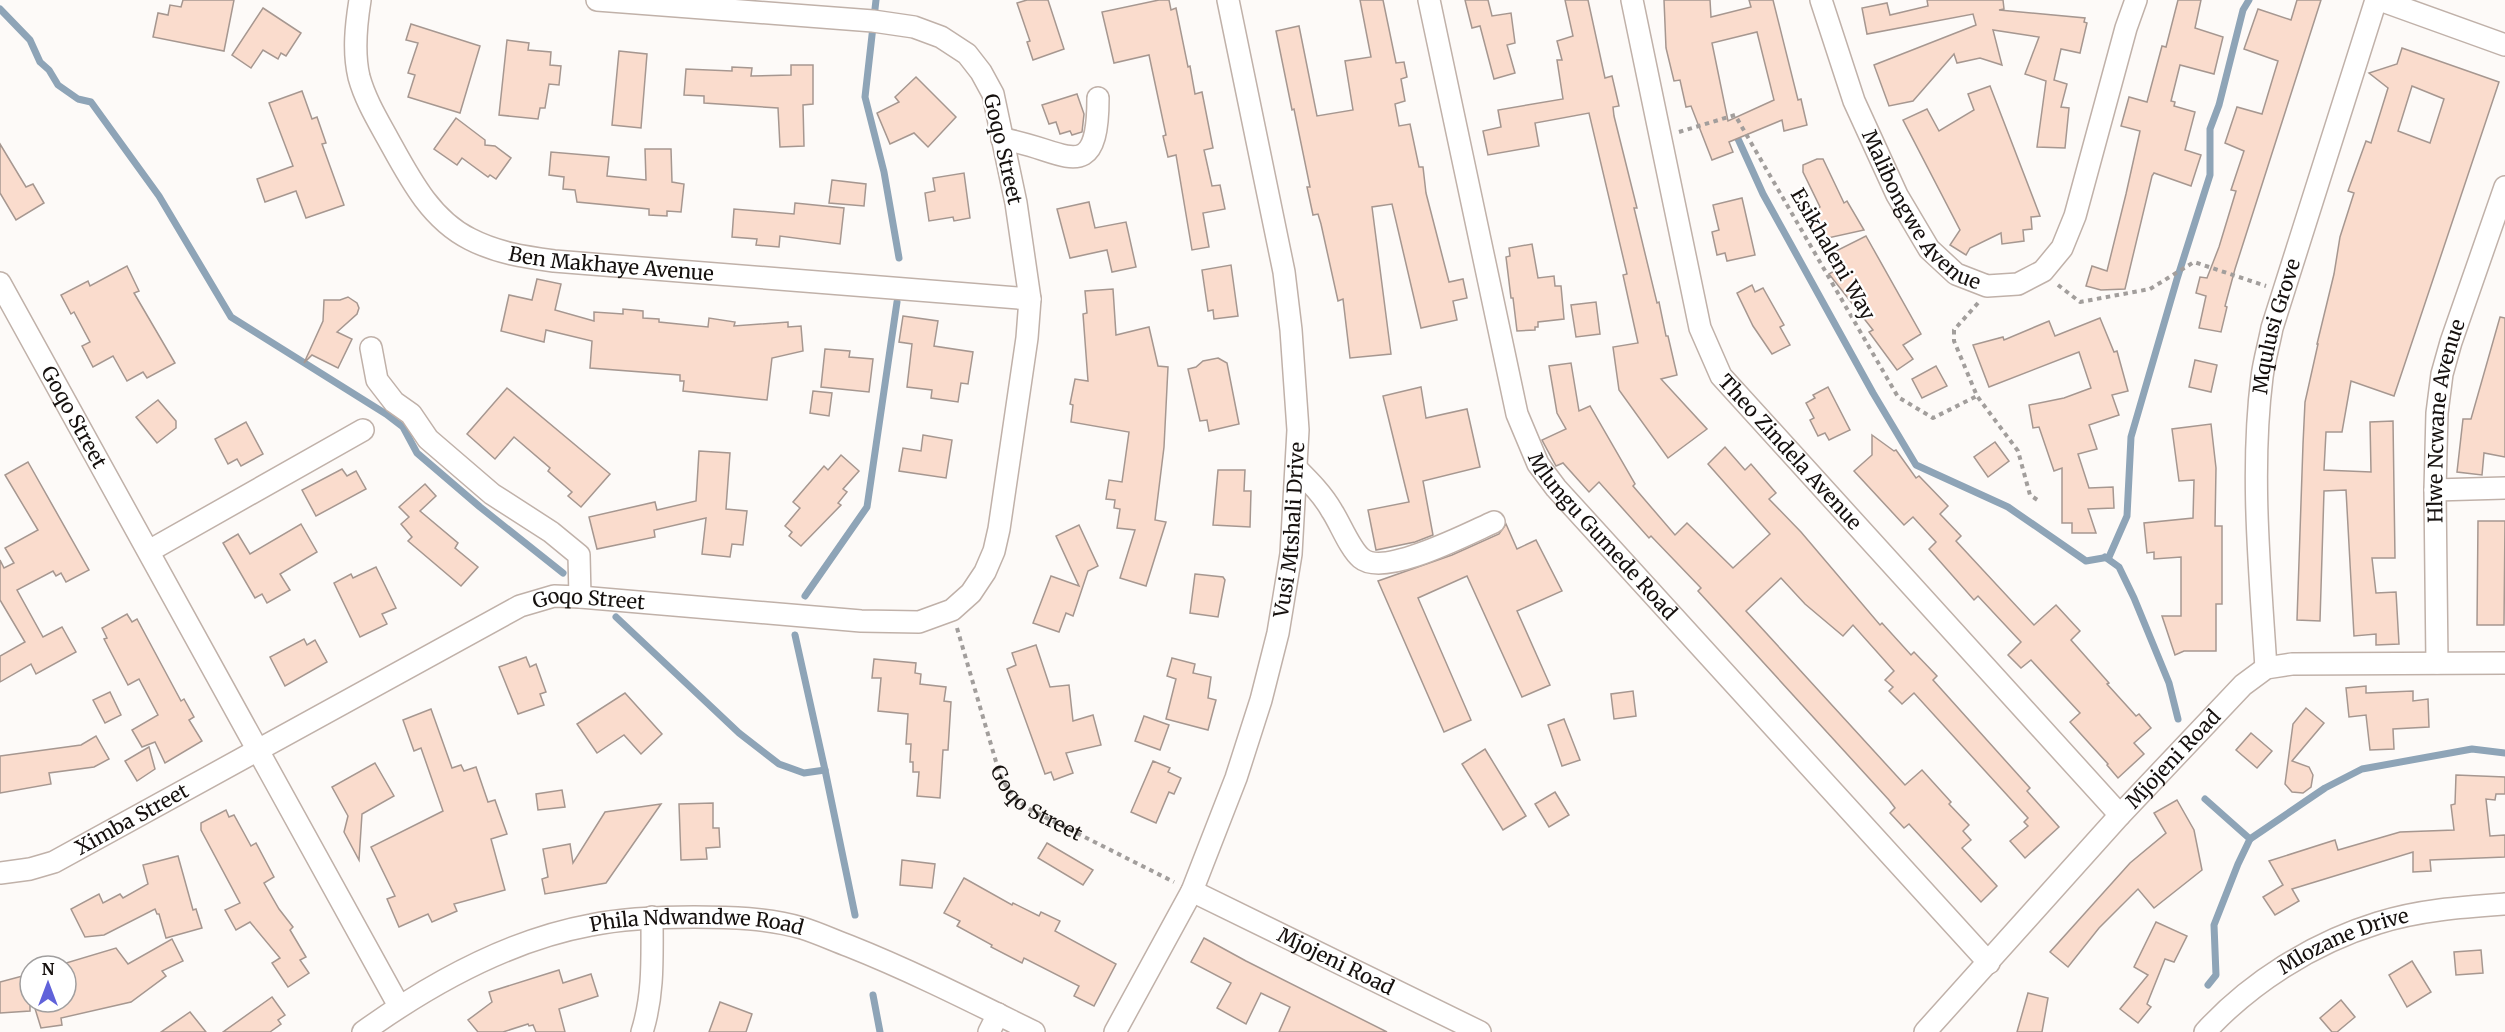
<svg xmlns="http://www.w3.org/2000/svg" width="2505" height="1032" font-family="Merriweather,serif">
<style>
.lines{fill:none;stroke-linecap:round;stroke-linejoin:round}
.stream{stroke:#8ea4b7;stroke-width:7}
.building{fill:#fadccd;stroke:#a69790;stroke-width:1.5;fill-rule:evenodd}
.minor-casing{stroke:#c0b1a9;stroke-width:24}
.path{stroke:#a29e9c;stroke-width:4;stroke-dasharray:4.5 4.5;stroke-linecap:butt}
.minor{stroke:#fff;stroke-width:21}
.labels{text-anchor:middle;stroke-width:4.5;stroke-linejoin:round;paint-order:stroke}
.street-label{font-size:20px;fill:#15100e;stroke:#fff}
</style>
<rect width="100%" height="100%" fill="#fdfaf8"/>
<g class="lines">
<g class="stream">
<path d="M876,0L865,97L884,172L899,258"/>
<path d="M0,9L30,40L40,62L49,70L58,85L78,99L91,102L159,196L231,317L386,414L403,427L417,453L480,507L563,573"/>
<path d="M1734,130L1763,194L1873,393L1916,465L2008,507L2086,561L2109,557L2127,516L2131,437L2177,279L2210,175V129L2219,105L2243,10L2249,0"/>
<path d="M2105,557L2119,567L2134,598L2169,683L2178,719"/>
<path d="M805,596L867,507L897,302"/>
<path d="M616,617L739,733L779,764L804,773L825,770L855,915"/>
<path d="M795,635L825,770"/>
<path d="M2205,799L2250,839L2238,864L2214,925L2216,975L2208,985"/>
<path d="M2250,839L2325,788L2362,769L2472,749L2505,753"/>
<path d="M873,995L880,1032"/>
</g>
</g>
<g class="building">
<path d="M183,0H234L224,51L153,37L158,13L168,15L170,5L181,7Z"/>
<path d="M1027,0H1048L1064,49L1033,60L1027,42L1030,41L1017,3Z"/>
<path d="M1159,0H1169L1171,10L1176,8L1188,67L1190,66L1195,94L1202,92L1213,148L1204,150L1212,186L1220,185L1225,209L1203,213L1209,247L1192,250L1176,155L1168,157L1163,136L1166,135L1149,55L1114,63L1102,12Z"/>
<path d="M1360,0H1383L1396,63L1404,62L1407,77L1401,79L1405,101L1395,104L1399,126L1410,124L1419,167H1423L1426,193L1449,282L1463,279L1467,298L1453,301L1457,320L1421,328L1392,204L1372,207L1391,354L1350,358L1343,299L1338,301L1321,224L1318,214L1313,215L1307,187H1310L1294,109L1292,110L1276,31L1299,26L1317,116L1353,110L1345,61L1371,57Z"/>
<path d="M1465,0H1488L1492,16L1511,13L1515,43L1507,45L1515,73L1494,79L1480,26L1472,28Z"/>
<path d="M1565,0H1588L1605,78L1612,76L1619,106L1613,107L1614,116L1637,208H1634L1657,303L1659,302L1666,336H1668L1677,375L1661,379L1707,429L1668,458L1619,390L1613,347L1638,343L1623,275L1627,274L1589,113L1535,123L1539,146L1488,155L1483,131L1501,127L1498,110L1563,99L1557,60H1562L1557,41L1573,36Z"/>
<path d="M1664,0H1710L1711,17L1751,7L1749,0H1773L1798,100L1801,99L1807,125L1784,131L1782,120L1729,142L1733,152L1712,160L1691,106L1686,107L1680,80L1674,81L1666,48ZM1757,32L1774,100L1728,121L1712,43Z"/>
<path d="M1927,0H2003L2004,9L1999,10L2085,18L2084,22L2087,23L2080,53L2061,49L2054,80L2067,84L2061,107L2069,108L2065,148L2037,147L2046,81L2025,74L2039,37L1993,30L2002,65L1980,58L1957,63L1954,54L1913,101L1889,106L1874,65L1976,25L1973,14L1867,34L1862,8L1887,3L1890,15L1928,6Z"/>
<path d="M2178,0H2201L2195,28L2223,37L2214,74L2180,65L2171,101L2175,102L2174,106L2195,112L2185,150L2201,155L2191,186L2154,173L2152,176L2125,289L2101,290L2086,286L2092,266L2107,271L2126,194L2140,131L2121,126L2129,97L2147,102L2162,46L2166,47Z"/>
<path d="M2297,0H2321L2235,269L2225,306L2227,307L2221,332L2199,328L2206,296L2196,293L2200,277L2207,278L2219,247L2236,191L2231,190L2244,151L2225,143L2237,107L2262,114L2278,61L2244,49L2258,9L2291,20Z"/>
<path d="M263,8L301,33L286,56L281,53L278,59L263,50L251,68L232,55Z"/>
<path d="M411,24L480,46L460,113L408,97L415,75L408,73L418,43L406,40Z"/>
<path d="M507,40L529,43L528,50L551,52L550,65L561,66L559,85L549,84L545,108H540L538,119L499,115Z"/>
<path d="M2402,48L2499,82L2394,396L2351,381L2342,432H2326L2324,470L2371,472L2370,422L2393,421L2395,558H2372L2376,593L2396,592L2399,644L2376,645V634L2354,636L2346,490L2324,491L2320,621L2297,620L2303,444L2305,402L2318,344H2317L2334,274L2340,237L2354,193L2348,191L2366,141L2371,143L2388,88L2369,73L2397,64ZM2412,86L2444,99L2430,143L2398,131Z"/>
<path d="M619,51L647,54L641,128L612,125Z"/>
<path d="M791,65H813V104L803,105L804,146L780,147L778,108L704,103V96L684,95L686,69L732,71V67L752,68L751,76L791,75Z"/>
<path d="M916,77L956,117L928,147L914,133L890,144L877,113L899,102L895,97Z"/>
<path d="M1990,86L2040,216L2031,217L2032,229L2023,230L2024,241L2002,244L2001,233L1970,248L1966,255L1950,245L1960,230L1903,120L1927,109L1939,131L1974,110L1968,94Z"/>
<path d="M302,91L312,119L317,117L326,143L322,144L344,205L306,218L296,191L265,202L257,179L293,166L269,103Z"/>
<path d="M1077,94L1084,114L1082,132L1072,135L1070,131L1060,134L1056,122L1049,124L1042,105Z"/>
<path d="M456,118L485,140V145L495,146L511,158L496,179L490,175L488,177L462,158L457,165L434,149Z"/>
<path d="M0,144L26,187L33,184L44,203L16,220L0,193Z"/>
<path d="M645,149H671L672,182L684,184L681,212L667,211V216L649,215V209L577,202L575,190L563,189L564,177L549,175L551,152L609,157L607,176L646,180Z"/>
<path d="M1817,159H1823L1844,203L1847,201L1864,230L1819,240L1805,215L1820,207L1803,172V165Z"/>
<path d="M964,173L970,218L954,221L953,217L929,221L925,193L935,191L933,178Z"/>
<path d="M832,180L866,184L864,206L829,203Z"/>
<path d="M1742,198L1755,255L1727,261L1725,253L1717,255L1712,232L1719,230L1713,205Z"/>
<path d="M1089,202L1095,228L1126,222L1136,267L1112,272L1107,250L1070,258L1057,209Z"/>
<path d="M795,203L844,208L840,244L780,236L779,247L756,245L757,239L732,237L734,209L794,214Z"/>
<path d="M1866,236L1921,334L1903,345L1913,359L1897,370L1869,332L1873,330L1829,274L1836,270L1828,255Z"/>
<path d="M1532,244L1538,278L1554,276L1555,286H1561L1564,319L1538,322V327H1535V330L1517,331L1513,298H1511L1506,257L1510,256L1509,248Z"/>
<path d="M1231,265L1238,316L1214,319L1213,310L1208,311L1202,270Z"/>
<path d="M127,266L139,291L134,293L175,363L147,378L143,372L127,381L113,356L93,367L82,346L90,342L74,312L71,314L61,295L88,281L90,286Z"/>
<path d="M537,279L561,284L555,310L594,321V312L623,314V309L643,311V318L659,319V322L708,327L709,318L735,322L734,326L788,322V327L801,326L803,351L772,358L767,400L683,391L684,381H680V375L590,368L592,341L546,330L544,342L501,331L509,295L532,300Z"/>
<path d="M1752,285L1755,292L1763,288L1784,325L1780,327L1790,345L1772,354L1753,326L1737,293Z"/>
<path d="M1113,289L1116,335L1149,327L1158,366L1168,367L1164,447L1155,520L1166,522L1146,586L1120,578L1135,530L1117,528L1120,509L1114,508L1115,500L1106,499L1109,480L1122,482L1129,432L1071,422L1073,405L1070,404L1075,379L1088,381L1083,314L1087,313L1085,291Z"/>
<path d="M348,297L357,303L359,308L357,314L337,332L352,339L338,368L312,355L304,363L323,321L324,300H340Z"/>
<path d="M1596,302L1600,334L1576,337L1571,305Z"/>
<path d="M903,316L938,321L934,346L973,352L968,384L961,383L958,402L931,398L932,390L907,387L912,344L899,342Z"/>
<path d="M2500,317L2505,318V457L2484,453L2482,475L2457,472L2463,419H2471Z"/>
<path d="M2100,318L2114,352L2117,351L2128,391L2112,395L2119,415L2089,425L2097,449L2078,454L2089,488L2113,487L2114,508L2088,509L2096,533H2072V523H2062V468L2054,471L2039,427L2033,428L2029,405L2064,398L2091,388L2079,352L1989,387L1973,345L2003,337L2004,340L2049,321L2055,336Z"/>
<path d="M825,349L850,351L849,357L873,359L869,392L821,387Z"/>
<path d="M1218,358L1227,363L1239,424L1209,431L1207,420L1200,421L1188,369L1196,367L1203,361Z"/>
<path d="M2195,360L2217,365L2211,392L2189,387Z"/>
<path d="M1571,363L1579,411L1590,406L1635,484L1633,486L1675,535L1687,523L1733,568L1770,534L1708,464L1725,447L1745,470L1751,464L1776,493L1769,499L1801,532L1880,625L1882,623L1911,655L1914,652L1937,676L1933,680L2030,788L2027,791L2059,827L2025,858L2010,841L2028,826L2024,822L2028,818L1914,693L1902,704L1889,691L1893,687L1885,680L1894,671L1853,625L1843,636L1805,604L1781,578L1746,611L1905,785L1922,770L1951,802L1949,804L1969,825L1963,831L1971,840L1962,848L1997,886L1981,902L1909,824L1904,828L1890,813L1895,808L1889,800L1698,591L1701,588L1651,536L1649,538L1599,482L1589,492L1563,463L1556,466L1542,440L1566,429L1557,413L1549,366Z"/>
<path d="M1936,366L1947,386L1922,398L1912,379Z"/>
<path d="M1421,387L1426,418L1467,409L1480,467L1423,481L1433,535L1415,542L1376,550L1368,510L1409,502L1383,396Z"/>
<path d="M1828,387L1850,430L1829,440L1825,433L1818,436L1810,420L1814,418L1806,403L1815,398L1813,395Z"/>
<path d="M507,388L610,474L581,507L568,496L572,492L548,471L550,468L514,437L495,459L467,434Z"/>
<path d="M813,391L832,393L829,416L810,413Z"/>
<path d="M158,400L176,421V428L157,443L136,417Z"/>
<path d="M246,422L263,454L241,466L237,459L228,464L215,439Z"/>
<path d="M2211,424L2216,468L2215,526H2222V604H2216V651H2184L2175,655L2162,616H2181V557L2154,559V552L2147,553L2144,523L2193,518L2194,480L2179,481L2172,429Z"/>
<path d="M923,435L952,440L946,478L899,471L903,448L921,451Z"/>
<path d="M1872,435L1894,451L1896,450L1916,478L1919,476L1948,506L1940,514L1961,536L1956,541L2034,625L2056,605L2080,631L2071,640L2109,683L2107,684L2136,716L2139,714L2151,728L2134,743L2144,754L2118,778L2107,765L2108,764L2070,722L2080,713L2031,660L2021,668L2008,655L2021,642L1978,596L1974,600L1929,549L1936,542L1913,517L1904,525L1854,471L1872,455Z"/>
<path d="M1995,442L2009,461L1988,477L1974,457Z"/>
<path d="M699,451L730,453L726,509L747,511L743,545L732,544L730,557L702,554L706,518L654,530L655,537L597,549L589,517L655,502L657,510L696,501Z"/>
<path d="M841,455L859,471L843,489L847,492L838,503L841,505L801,546L789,536L792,532L785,526L800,508L793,502L824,466L828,470Z"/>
<path d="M28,462L89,570L66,582L61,573L56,576L53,571L17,590L43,637L62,627L76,652L36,674L31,664L0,682V656L25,642L0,600V560L4,568L14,563L5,548L38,530L5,475Z"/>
<path d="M342,469L347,476L356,471L366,489L316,516L302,490Z"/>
<path d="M1218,470H1245L1244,491H1251L1250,527L1213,525Z"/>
<path d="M425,484L436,496L420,511L458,543L455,548L478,567L461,586L408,541L412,537L401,524L409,517L399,507Z"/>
<path d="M2478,521H2505L2504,625H2477Z"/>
<path d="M301,524L317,552L280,574L290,590L267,603L262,594L255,598L223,543L238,534L250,554Z"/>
<path d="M1506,524L1517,549L1536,540L1562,591L1517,611L1550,685L1522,697L1467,576L1418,598L1471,720L1444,732L1378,581L1452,555L1499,534Z"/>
<path d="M1079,525L1098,566L1088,571L1073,616L1066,613L1059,632L1033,623L1051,576L1079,586L1056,536Z"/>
<path d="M376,567L396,608L382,614L387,624L360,637L334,583L351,574L353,578Z"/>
<path d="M1195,574L1223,577L1225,580L1218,617L1190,613Z"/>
<path d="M127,614L132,622L137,619L181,701L184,699L194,717L189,720L202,741L165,763L155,742L142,747L132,730L158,715L139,679L128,685L104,639L107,638L102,628Z"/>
<path d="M304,639L307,645L315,640L327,662L285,686L270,657Z"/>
<path d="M1036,645L1050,687L1069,685L1073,721L1093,715L1101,745L1066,753L1073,773L1054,780L1051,772L1045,774L1007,669L1016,665L1012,653Z"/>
<path d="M526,657L530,667L536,664L546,692L540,694L544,705L518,714L499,667Z"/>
<path d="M1172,658L1195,664L1193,673L1211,677L1208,698L1216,700L1208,730L1166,719L1176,679L1167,676Z"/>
<path d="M874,659L916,663L915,673L921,674L920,684L946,687L944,701L951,702L948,750H943L940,798L917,796L919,772H913V762H910L911,744H906L908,714L878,711L881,678H872Z"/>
<path d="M2366,686V693L2413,691V701L2428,699L2429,727L2393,729L2394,749L2370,750L2366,715L2349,717L2346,688Z"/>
<path d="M1633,691L1636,716L1614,719L1611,694Z"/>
<path d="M110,692L121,715L105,723L93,700Z"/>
<path d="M625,693L662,734L641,754L624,735L597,753L577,724Z"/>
<path d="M2306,708L2324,723L2292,761L2309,767L2313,775L2311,787L2303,793L2292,792L2285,784L2293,724Z"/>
<path d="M431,709L452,768L461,765L464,771L476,767L488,802L495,800L507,834L491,839L505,890L454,904L457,911L432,922L428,914L399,927L387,899L395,896L371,847L443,811L421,748L414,751L403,720Z"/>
<path d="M1144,716L1169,725L1160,750L1135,741Z"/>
<path d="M1564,719L1580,760L1562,766L1548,725Z"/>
<path d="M2251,733L2272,751L2257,768L2236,750Z"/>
<path d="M96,736L109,759L94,767L49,773L51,784L0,793V756L81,745Z"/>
<path d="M149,747L155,769L137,781L125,761Z"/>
<path d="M1485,749L1526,816L1503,830L1462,764Z"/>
<path d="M1153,761L1170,768L1168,772L1181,778L1174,794L1169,792L1156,823L1131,812Z"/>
<path d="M375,763L394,796L362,814L359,860L344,832L348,816L332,787Z"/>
<path d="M2456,775L2505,777V794H2496L2495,800L2486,799L2490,836L2505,835V857L2430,860L2431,871L2413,872V852L2292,889L2299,901L2275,915L2263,897L2283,885L2269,861L2335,840L2338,850L2400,832L2454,830L2451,805L2455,804Z"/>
<path d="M562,790L565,807L538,810L536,794Z"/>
<path d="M1555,792L1569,815L1549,827L1535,804Z"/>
<path d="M2177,800L2194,830L2202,870L2154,908L2138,889L2099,928L2068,967L2050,952L2130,863L2166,833L2154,813Z"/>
<path d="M713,803V828H719L720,847L706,848L707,859L681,860L679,804Z"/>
<path d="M661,804L606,883L545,894L542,879L548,877L543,849L570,844L573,863L605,812Z"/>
<path d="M226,810L229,817L234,815L251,846L256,843L274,877L264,883L279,909L293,927L290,930L306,957L300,960L309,973L288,987L272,963L280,958L250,922L236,930L225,910L240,903L201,830V823Z"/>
<path d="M1047,843L1093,870L1083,885L1038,858Z"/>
<path d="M178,856L193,910L196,909L202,928L166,938L159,914H157L155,909L104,935L85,937L71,909L99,894L103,903L120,894L123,898L148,884L143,865Z"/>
<path d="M902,860L935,864L932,888L900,885Z"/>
<path d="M964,878L1012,905L1013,903L1039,916L1041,912L1060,921L1055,931L1116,964L1094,1006L1074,996L1079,986L1024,958L1022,963L991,947L992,945L957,926L960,921L944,913Z"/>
<path d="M2156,922L2187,936L2174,962L2165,959L2147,1004L2151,1007L2138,1023L2120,1009L2148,975L2134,967Z"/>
<path d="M1204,938L1246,961L1387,1032H1279L1290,1007L1261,993L1246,1024L1217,1008L1231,983L1191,962Z"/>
<path d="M172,939L183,961L162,971L166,976L131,1002L61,1018L62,1025L41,1028L33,1002H66V963L116,948L128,964Z"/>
<path d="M2481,950L2483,973L2456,975L2454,952Z"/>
<path d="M2412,961L2431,992L2407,1007L2389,975Z"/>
<path d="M559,970L563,983L591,974L598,996L559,1009L565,1032H536L533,1025L529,1026L528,1024L503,1032H478L468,1020L492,1002L489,992Z"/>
<path d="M30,974V1011L0,1013V982Z"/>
<path d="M2028,993L2048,998L2042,1032H2017Z"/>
<path d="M272,997L285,1015L278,1020L281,1024L270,1032H223Z"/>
<path d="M2341,1000L2355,1017L2337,1032H2332L2320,1018Z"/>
<path d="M720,1002L752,1014L746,1032H709Z"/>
<path d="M190,1012L206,1032H161Z"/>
</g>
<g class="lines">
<g class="minor-casing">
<g id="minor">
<path id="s2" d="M360,0C356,25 353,52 359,77C365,99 377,119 388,139C409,177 430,219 470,239C497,253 525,257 554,261L1030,299"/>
<path id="s3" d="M1429,0L1517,414L1538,464L1556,488L1989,963"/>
<path id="s4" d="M1632,0L1700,328L1721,376L2120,815"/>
<path id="s5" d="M1821,0L1854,101L1897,195L1929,249L1956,274L1987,286L2018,284L2043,271L2062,248L2075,216L2126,28L2136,0"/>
<path d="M2380,0L2505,45"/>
<path d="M1002,139C1061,147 1098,192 1098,98"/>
<path id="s6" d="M0,283L399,1006"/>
<path d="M371,348L377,380L394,402L411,414L428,439L492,494L551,532L579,555L580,597"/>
<path d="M1297,469C1310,482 1323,495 1332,511C1340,523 1350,549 1361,558C1384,578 1469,533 1494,522"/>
<path d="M2435,490L2505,488"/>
<path d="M149,551L363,430"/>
<path id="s7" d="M2437,663L2435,490L2437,413L2442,374L2451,342L2505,187"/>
<path id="s8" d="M2266,668C2260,573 2250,472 2262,377C2264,361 2269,344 2272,328L2376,0"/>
<path id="s9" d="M0,873L30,869L54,862L520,606L554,596L580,597L861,621L919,622L952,610L971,593L985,572L994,551L999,529L1027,338L1030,299L1016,203L993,94L981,72L967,54L941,37L914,27L873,21L597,0"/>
<path id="s10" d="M1192,891L1480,1032"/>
<path id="s11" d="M363,1032C430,984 509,940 591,925C625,918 660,917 694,917C730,917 768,918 802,928C818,933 833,940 849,946C912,971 973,1002 1034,1032"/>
<path d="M642,1032C654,994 652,956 652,917"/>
<path d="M989,1032L998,1014"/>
<path id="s12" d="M1115,1032L1192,891L1236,778L1261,700L1278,633L1291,554L1298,430L1291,330L1284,272L1228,0"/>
<path id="s13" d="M1925,1032L2120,815L2243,685L2266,668L2292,664L2505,663"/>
<path id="s14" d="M2205,1032C2251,982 2313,943 2378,923C2419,910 2463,907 2505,904"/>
</g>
</g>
<g class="path">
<path d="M1679,132L1735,115L1898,397L1933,418L1977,396"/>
<path d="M2058,285L2080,302L2150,289L2194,262L2266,286"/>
<path d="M1978,303L1954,330V341L1977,396L2018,451L2030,495L2039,501"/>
<path id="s1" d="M957,628L999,772C1007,790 1014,799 1031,810L1174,882"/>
</g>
<use href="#minor" class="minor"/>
</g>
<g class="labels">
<g class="street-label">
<text transform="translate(1003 149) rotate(77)" y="7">Goqo Street</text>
<text dy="7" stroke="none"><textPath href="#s5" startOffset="237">Malibongwe Avenue</textPath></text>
<text transform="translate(1833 254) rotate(60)" y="7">Esikhaleni Way</text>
<text dy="7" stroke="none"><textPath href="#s2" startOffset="422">Ben Makhaye Avenue</textPath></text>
<text dy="7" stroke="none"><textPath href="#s8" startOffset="344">Mqulusi Grove</textPath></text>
<text dy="7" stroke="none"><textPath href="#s6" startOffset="153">Goqo Street</textPath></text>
<text dy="7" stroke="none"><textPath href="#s7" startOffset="243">Hlwe Ncwane Avenue</textPath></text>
<text dy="7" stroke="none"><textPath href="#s4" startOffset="490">Theo Zindela Avenue</textPath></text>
<text dy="7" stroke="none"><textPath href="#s12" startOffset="537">Vusi Mtshali Drive</textPath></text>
<text dy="7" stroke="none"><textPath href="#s3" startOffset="574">Mlungu Gumede Road</textPath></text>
<text dy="7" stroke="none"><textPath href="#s9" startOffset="657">Goqo Street</textPath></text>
<text dy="7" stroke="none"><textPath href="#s13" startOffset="369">Mjojeni Road</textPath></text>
<text dy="7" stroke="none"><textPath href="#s1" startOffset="200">Goqo Street</textPath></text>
<text dy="7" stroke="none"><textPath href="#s9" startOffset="144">Ximba Street</textPath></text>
<text dy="7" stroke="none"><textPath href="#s11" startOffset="360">Phila Ndwandwe Road</textPath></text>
<text dy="7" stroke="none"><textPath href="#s14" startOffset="168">Mlozane Drive</textPath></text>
<text dy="7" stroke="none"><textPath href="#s10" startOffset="160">Mjojeni Road</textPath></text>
</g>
</g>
<g transform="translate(48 984)"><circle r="28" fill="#ffffff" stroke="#a19f9f" stroke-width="1.5"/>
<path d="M0-4.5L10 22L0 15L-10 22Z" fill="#6062da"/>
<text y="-9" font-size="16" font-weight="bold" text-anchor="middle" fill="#15100e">N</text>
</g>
</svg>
